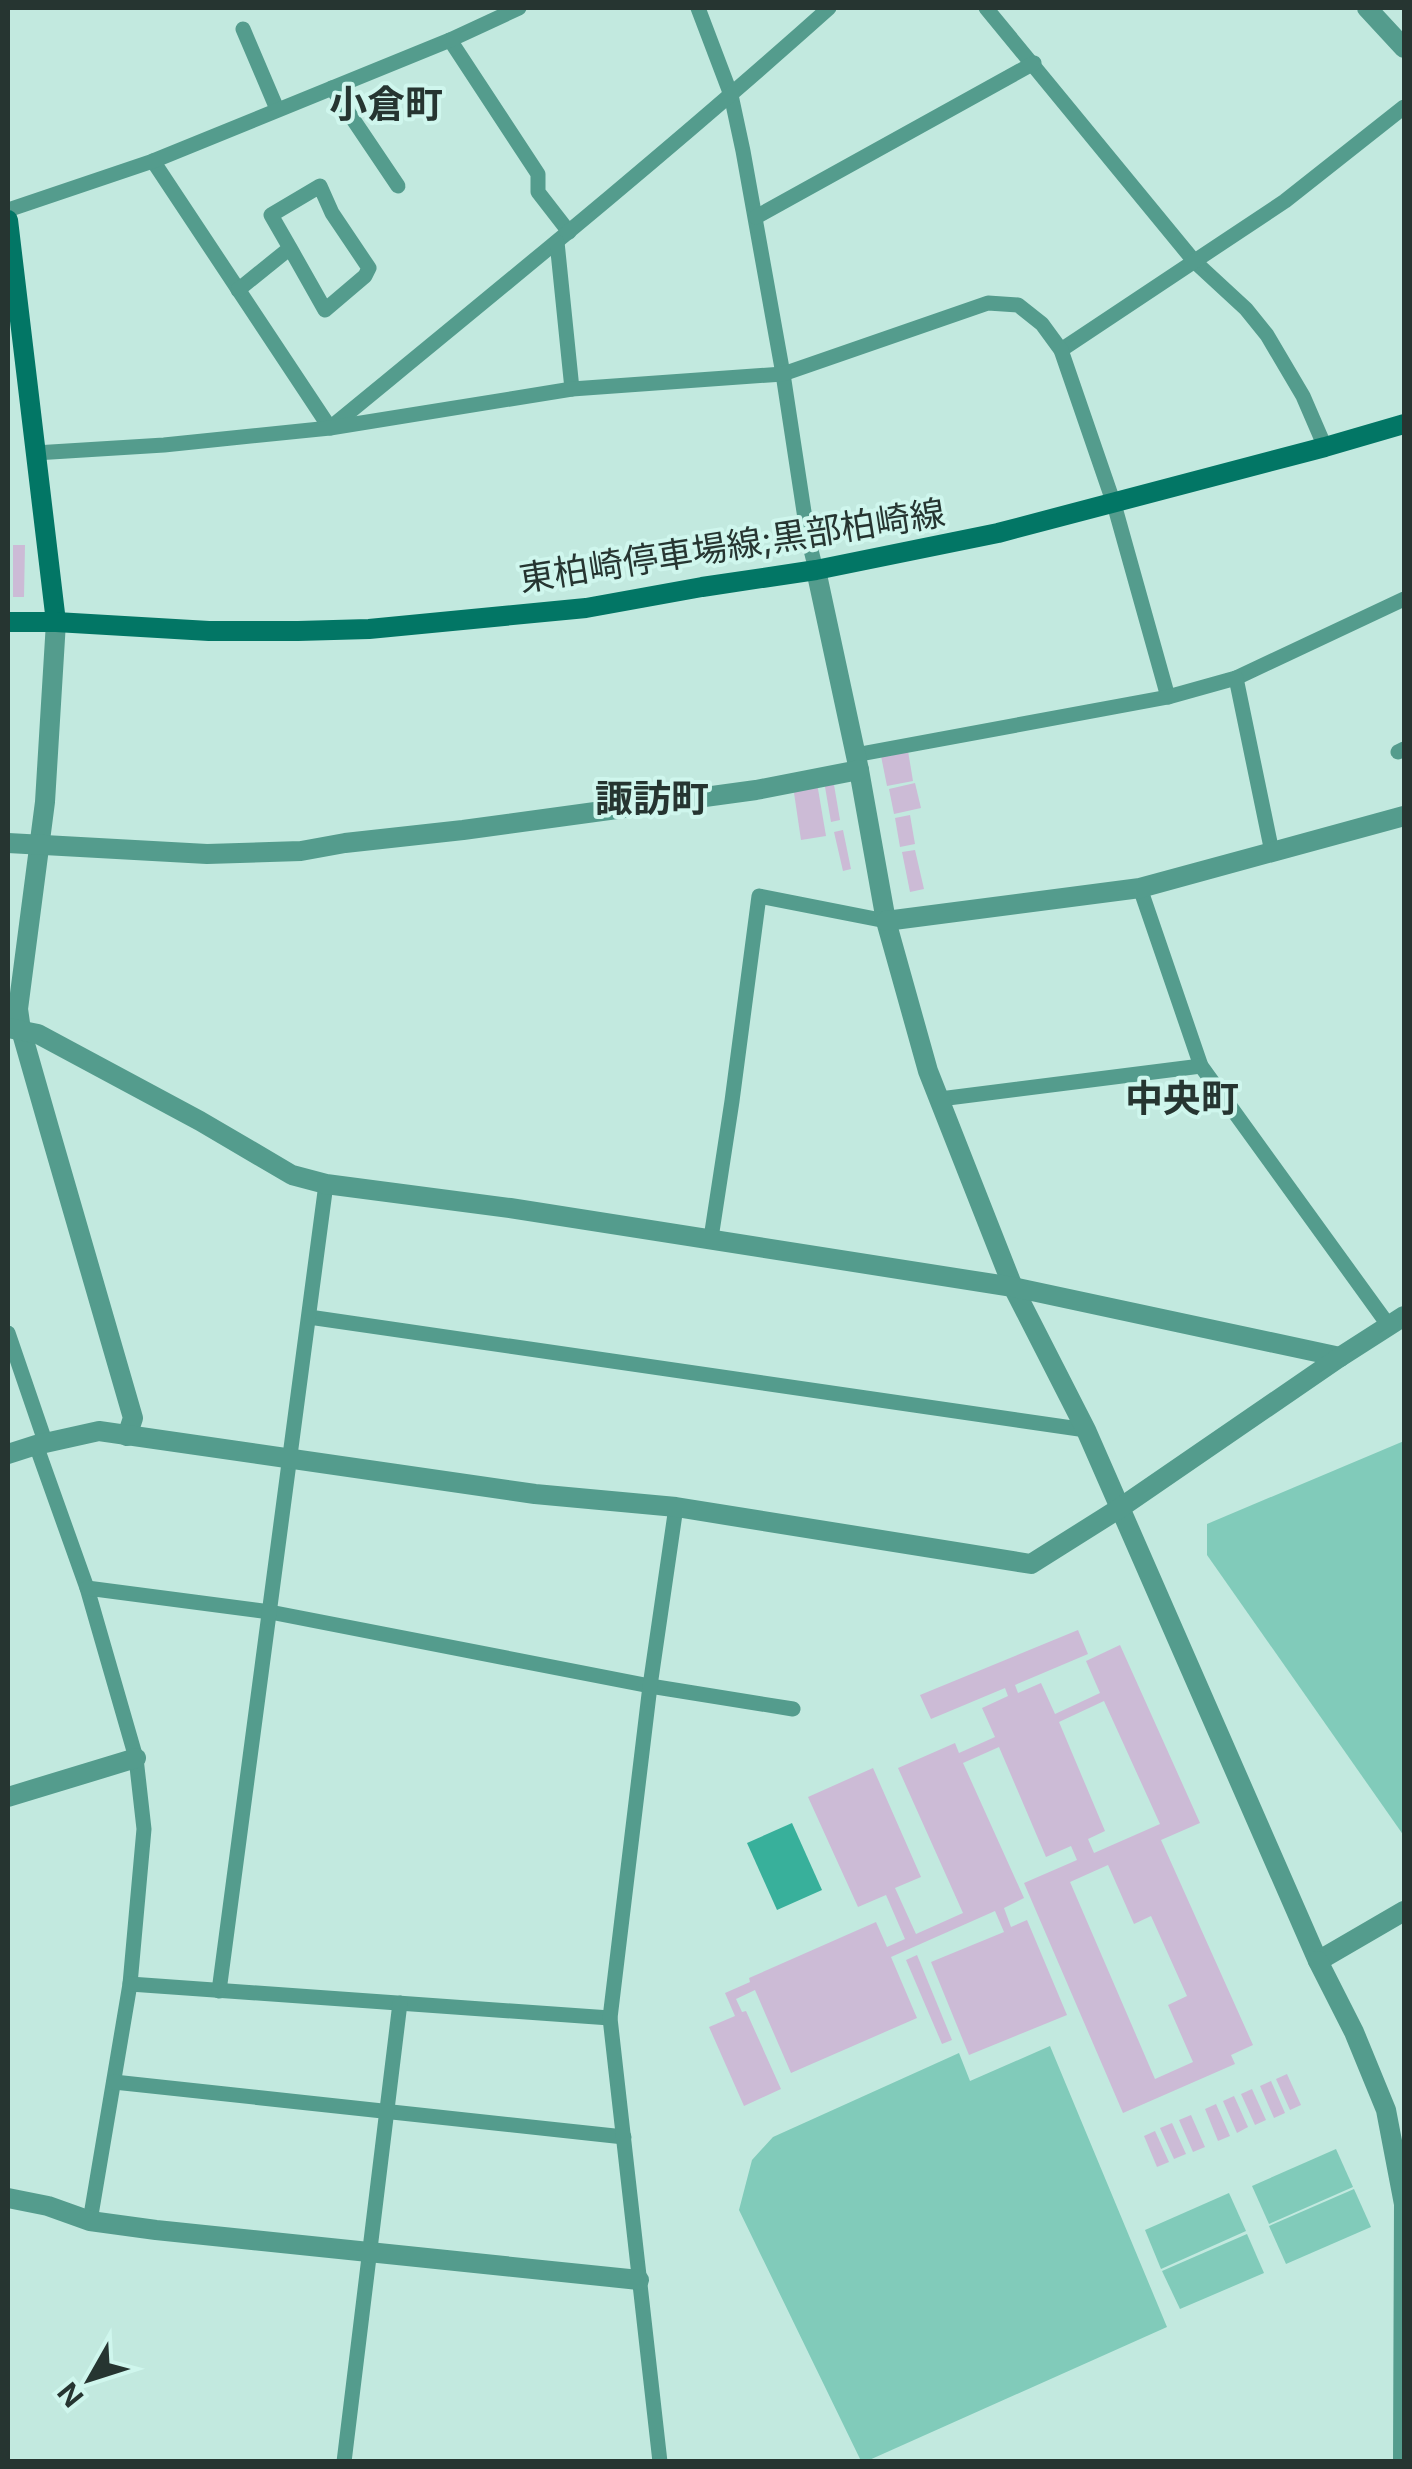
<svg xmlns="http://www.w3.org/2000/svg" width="1412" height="2469" font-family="Inter,'Noto Sans JP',sans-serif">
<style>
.green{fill:#81cbba}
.water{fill:#38b09b}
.building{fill:#ccbbd6;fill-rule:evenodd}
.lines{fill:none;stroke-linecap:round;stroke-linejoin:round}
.minor{stroke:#549c8d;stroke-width:15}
.tertiary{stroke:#549c8d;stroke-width:20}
.secondary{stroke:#027665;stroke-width:20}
.labels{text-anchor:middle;stroke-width:8;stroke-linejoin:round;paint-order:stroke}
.street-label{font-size:35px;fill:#263531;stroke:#cff6ed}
.neighbourhood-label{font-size:38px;font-weight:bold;fill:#263531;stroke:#cff6ed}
</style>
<rect width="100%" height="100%" fill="#c2e9df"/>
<g class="green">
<path d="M1404,1441V1836L1207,1555V1524Z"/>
<path d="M1050,2046L1167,2327L867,2461H861L739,2210L752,2160L773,2137L959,2053L970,2081Z"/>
<path d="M1336,2149L1353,2187L1269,2224L1252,2186Z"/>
<path d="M1354,2189L1371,2227L1286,2264L1269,2226Z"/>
<path d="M1229,2193L1246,2231L1161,2269L1145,2230Z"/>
<path d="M1247,2234L1264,2273L1180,2309L1162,2271Z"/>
</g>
<path class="water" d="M792,1823L822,1890L777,1910L747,1843Z"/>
<g class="building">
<path d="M13,545H25L24,597H13Z"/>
<path d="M908,751L913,781L887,786L881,756Z"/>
<path d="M833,779L840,820L831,822L824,781Z"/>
<path d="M817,783L826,836L801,840L793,786Z"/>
<path d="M915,783L921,808L894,814L889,789Z"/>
<path d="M910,815L915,844L900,847L895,818Z"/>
<path d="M843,830L851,869L843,871L834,832Z"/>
<path d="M915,850L924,889L910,892L902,852Z"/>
<path d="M1078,1630L1088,1654L1015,1685L1018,1693L1041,1683L1055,1714L1100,1693L1086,1661L1120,1645L1200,1823L1161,1840L1253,2045L1231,2055L1235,2064L1123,2113L1024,1883L1077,1860L1071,1846L1046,1857L999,1747L963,1763L1024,1898L1004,1908L1011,1927L1027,1920L1067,2015L969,2055L931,1962L1004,1932L995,1911L891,1957L917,2018L791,2073L755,1990L736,1999L742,2012L746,2011L781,2089L744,2106L709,2027L735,2016L725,1993L750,1982L749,1978L876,1922L887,1947L905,1939L886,1895L858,1907L808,1797L873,1768L921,1877L895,1888L916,1934L963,1913L898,1768L955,1743L959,1753L995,1737L982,1708L1008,1696L1005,1688L931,1719L920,1695ZM1104,1701L1160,1824L1094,1853L1088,1839L1105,1831L1059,1722ZM1108,1865L1134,1924L1151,1916L1187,1996L1168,2005L1193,2062L1155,2079L1070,1882Z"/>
<path d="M917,1955L952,2040L942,2044L906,1960Z"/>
<path d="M1287,2074L1301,2105L1290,2110L1276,2079Z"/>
<path d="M1271,2081L1285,2113L1274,2118L1260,2086Z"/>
<path d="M1252,2089L1266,2120L1255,2125L1241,2094Z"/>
<path d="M1234,2096L1248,2127L1237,2133L1223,2101Z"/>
<path d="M1216,2104L1230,2136L1218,2141L1205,2109Z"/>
<path d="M1191,2115L1205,2147L1193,2152L1179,2120Z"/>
<path d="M1172,2123L1186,2154L1174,2159L1160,2128Z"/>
<path d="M1155,2131L1169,2162L1157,2167L1144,2136Z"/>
</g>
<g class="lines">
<g class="minor">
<path d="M698,8L731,95L743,151L783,374L808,538L816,570"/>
<path d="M986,8L1194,261L1246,309L1267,335L1303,396L1325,447"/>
<path d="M243,29L277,109"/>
<path d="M450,40L538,174V192L569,232"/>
<path d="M332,88L398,186"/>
<path d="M153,161L330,428C498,290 667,153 829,8"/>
<path d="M8,210L153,161L450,40L519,8"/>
<path d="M756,217L1034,63"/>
<path d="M557,242L572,389"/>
<path d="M238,290L290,248L325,310L365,276L369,268L332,213L320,186L271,215L290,248"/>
<path d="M1061,350L1285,201L1404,107"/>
<path d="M35,453L164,445L330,428L572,389L783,374L988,303L1018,305L1042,324L1061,350L1114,504L1168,697"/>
<path d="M1236,678L1404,599"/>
<path d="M1398,752L1404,749"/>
<path d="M855,755L1168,697L1236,678L1272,852"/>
<path d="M1140,888L1201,1066L1389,1326"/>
<path d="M940,1099L1201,1066"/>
<path d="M711,1238L732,1101L759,896L886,921"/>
<path d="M309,1317L1086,1430"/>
<path d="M8,1333L46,1444"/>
<path d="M36,1445L87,1588L136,1758L144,1829L130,1984L90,2221"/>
<path d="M87,1588L270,1612L650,1686L793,1709"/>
<path d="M130,1984L610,2018"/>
<path d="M219,1991L326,1184"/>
<path d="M114,2082L624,2137"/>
<path d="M344,2462L400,2003"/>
<path d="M660,2462L610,2018L650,1686L676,1507"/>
</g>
<g class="tertiary">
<path d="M1367,8L1404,48"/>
<path d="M816,570L859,770L886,921L928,1071L1013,1287L1086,1430L1318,1961L1404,1911"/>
<path d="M56,622L45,802L18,1009L21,1030L49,1128L133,1418L127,1436"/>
<path d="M8,843L207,854L301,851L345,843L463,830L756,790L859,770"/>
<path d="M886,921L1140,888L1404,816"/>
<path d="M8,1028L38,1034L200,1121L292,1175L326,1184L510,1208L1013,1287L1340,1357"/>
<path d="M8,1454L36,1445L99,1431L535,1494L676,1507L1031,1564L1120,1508L1340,1357L1404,1316"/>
<path d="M8,1797L136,1758"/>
<path d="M1318,1961L1354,2032L1386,2110L1404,2204L1403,2462"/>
<path d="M8,2198L48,2206L90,2221L156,2230L639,2280"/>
</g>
<g class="secondary">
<path d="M8,220L56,622"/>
<path d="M8,622H56L209,631H298L369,629L586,608L702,587L816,570L998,533L1325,447L1404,424"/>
</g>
</g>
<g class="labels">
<g class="street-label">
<text transform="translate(732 546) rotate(-9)" y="12">東柏崎停車場線;黒部柏崎線</text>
</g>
<g class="neighbourhood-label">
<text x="386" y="118">小倉町</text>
<text x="652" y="812">諏訪町</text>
<text x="1182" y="1112">中央町</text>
</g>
</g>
<rect width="1412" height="2469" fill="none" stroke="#263531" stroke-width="20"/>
<g transform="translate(90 2379) rotate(231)" stroke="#cff6ed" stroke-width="8" paint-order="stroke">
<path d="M0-8L18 38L0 25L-18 38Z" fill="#263531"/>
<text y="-15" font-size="28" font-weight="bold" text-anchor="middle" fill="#263531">N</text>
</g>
</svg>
